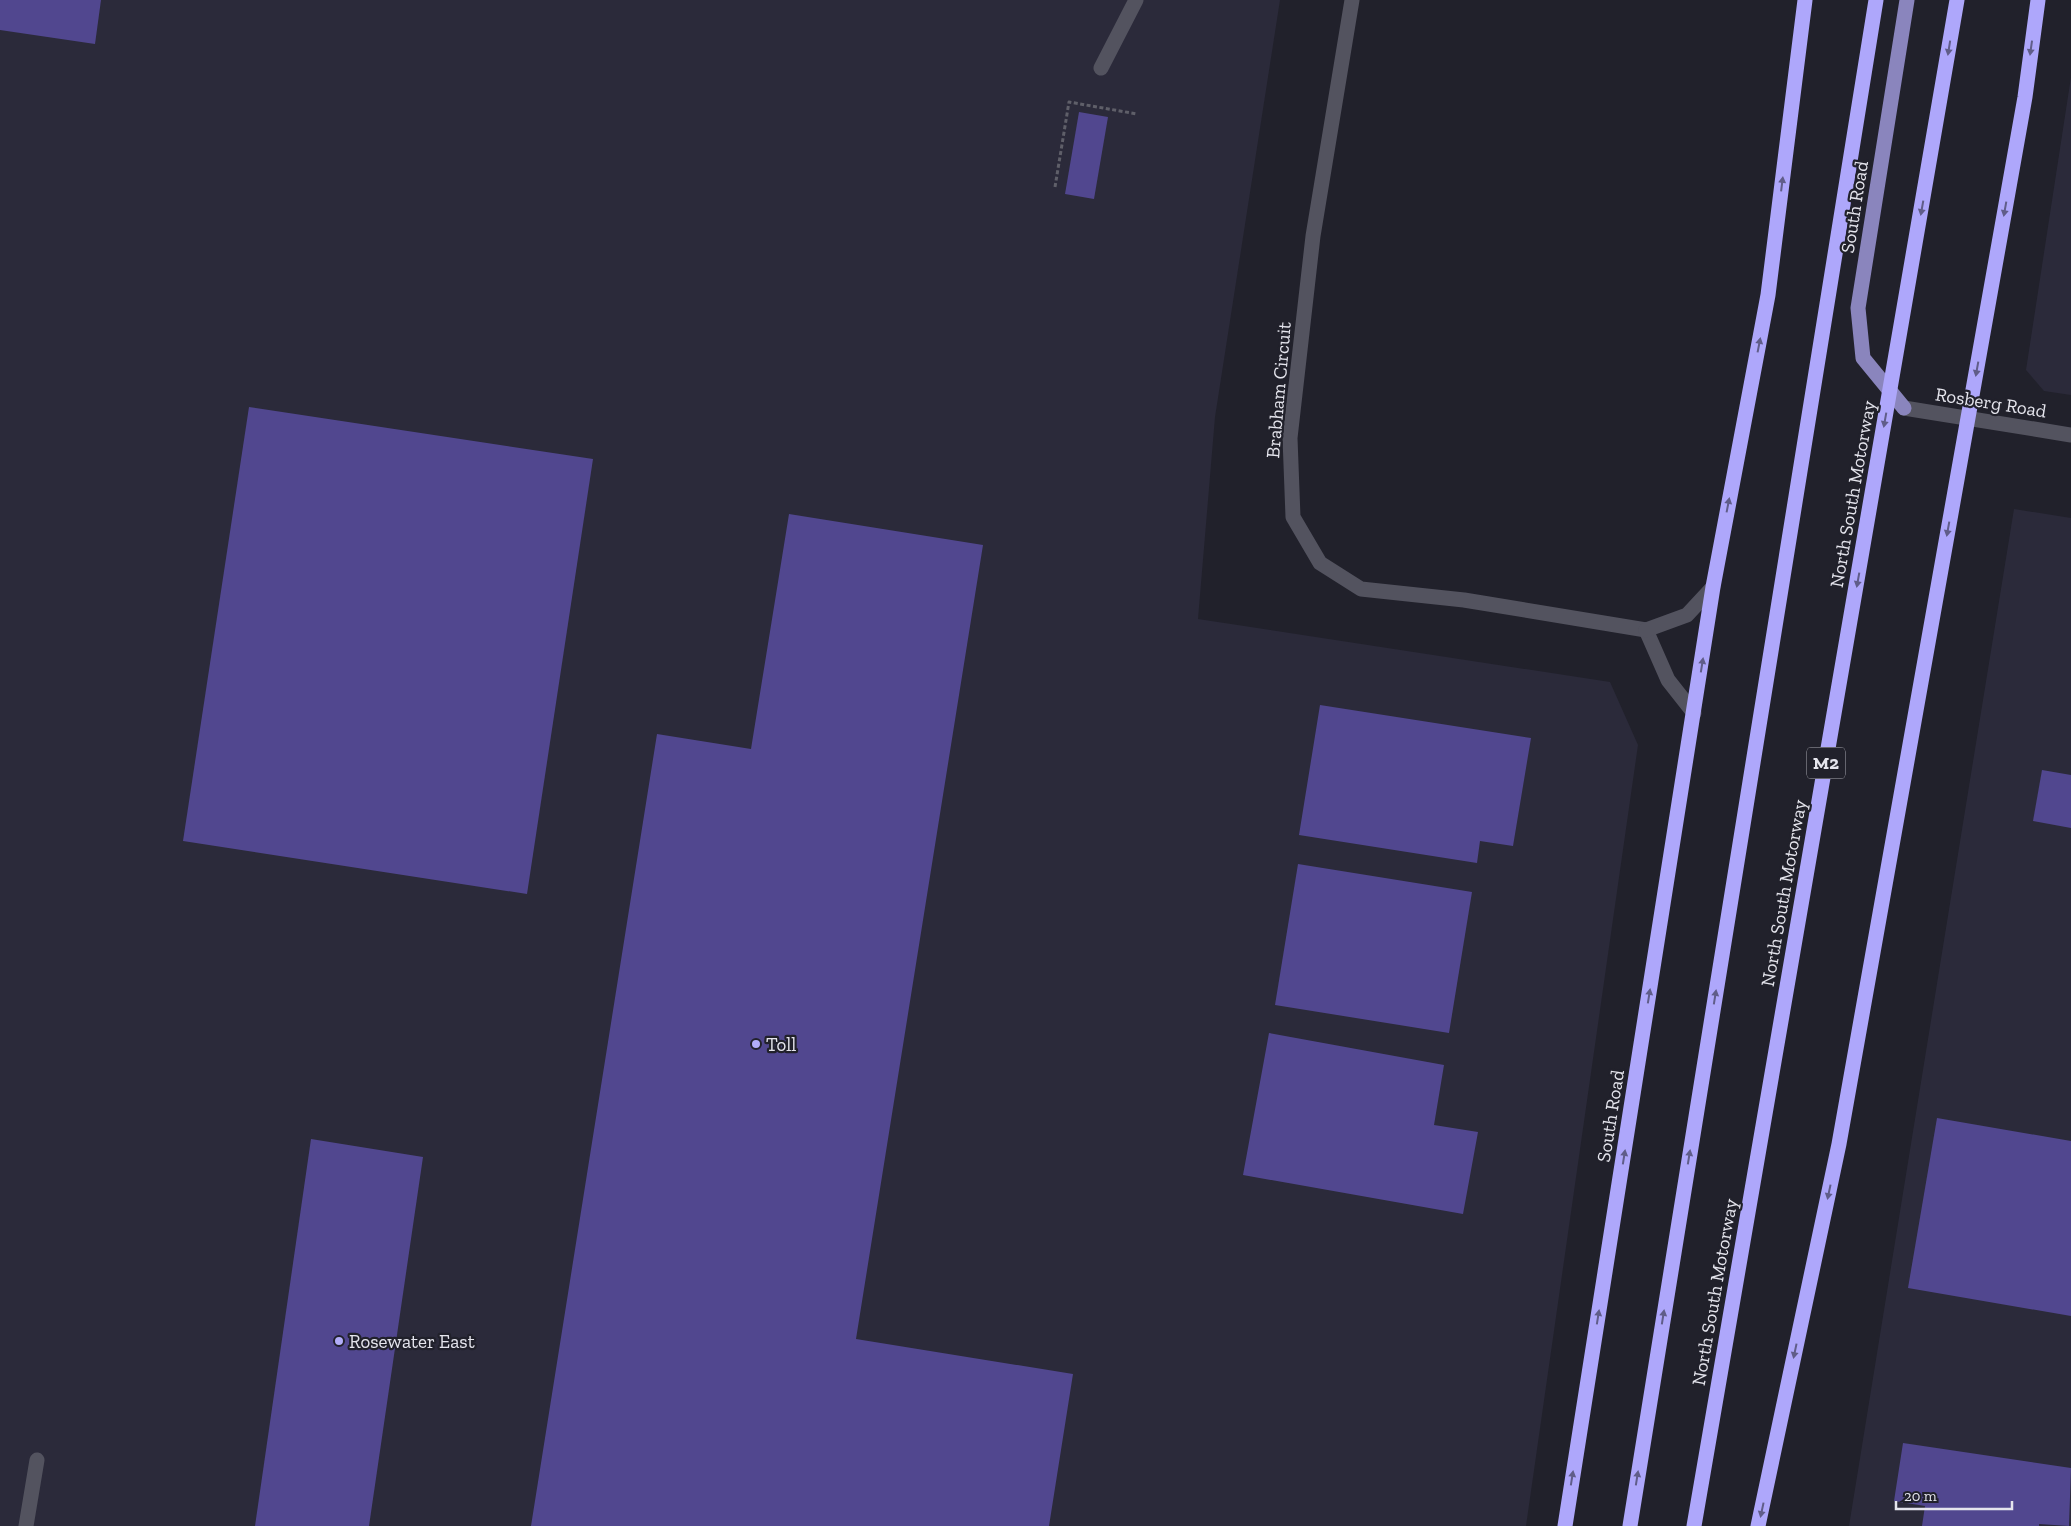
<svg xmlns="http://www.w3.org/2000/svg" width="2071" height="1526" font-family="'Zilla Slab',serif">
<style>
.built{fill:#2b2a3a}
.building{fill:#51478f}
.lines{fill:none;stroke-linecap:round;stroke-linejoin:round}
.path{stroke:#5f5f69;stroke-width:3;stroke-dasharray:4 2.5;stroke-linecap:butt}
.minor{stroke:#53535f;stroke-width:15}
.major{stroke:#8a85bd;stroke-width:15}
.highway{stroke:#aea7fb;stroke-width:15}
.oneway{fill:#605d89}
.poi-dot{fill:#b2adf9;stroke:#21212b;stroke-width:2}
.labels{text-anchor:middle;stroke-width:4.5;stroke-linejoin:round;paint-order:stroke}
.shield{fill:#21212b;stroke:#aaaab3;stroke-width:1}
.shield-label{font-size:18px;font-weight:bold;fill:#e5e5ed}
.street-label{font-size:19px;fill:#e5e5ed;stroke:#21212b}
.poi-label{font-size:19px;fill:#e5e5ed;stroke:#21212b;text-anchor:start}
</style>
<rect width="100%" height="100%" fill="#21212b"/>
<g class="built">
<path d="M0,0H1280L1215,417L1198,619L1610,682L1638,745L1526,1526H0Z"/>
<path d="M2071,77V395L2044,391L2026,370Z"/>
<path d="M2014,509L2071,518V1526H1849Z"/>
</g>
<g class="building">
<path d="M0,0H101L95,44L0,30Z"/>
<path d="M1079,112L1108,117L1094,199L1065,194Z"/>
<path d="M249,407L593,459L527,894L183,841Z"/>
<path d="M789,514L983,545L856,1339L1073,1374L1049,1526H531L657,734L751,749Z"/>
<path d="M1320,705L1531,738L1513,846L1480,841L1477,863L1299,835Z"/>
<path d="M2042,770L2071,775V828L2033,821Z"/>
<path d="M1298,864L1472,892L1449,1033L1275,1005Z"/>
<path d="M1269,1033L1444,1065L1434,1125L1478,1132L1463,1214L1243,1175Z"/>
<path d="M1937,1118L2071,1141V1316L1908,1288Z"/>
<path d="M311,1139L423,1157L369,1526H255Z"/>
<path d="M1903,1443L2071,1468L2069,1526L2039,1524V1526H1922L1925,1506L1894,1501Z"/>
</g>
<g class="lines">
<path class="path" d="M1055,187L1069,102L1137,114"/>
<g class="minor">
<path d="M1352,0L1313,236L1290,438L1293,517L1320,563L1361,589L1464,600L1646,630"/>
<path d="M1101,68L1136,0"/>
<path d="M1904,408L2071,435"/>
<path d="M1646,630L1668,680L1694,713"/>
<path d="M1646,630L1687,615L1713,587"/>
<path d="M26,1526L37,1460"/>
</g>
<path class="major" d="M1904,408L1863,358L1858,308L1907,0"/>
<g class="highway">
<path d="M1565,1526L1713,587L1768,295L1805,0"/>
<path d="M1630,1526L1876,0"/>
<path d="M1694,1526L1957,0"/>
<path d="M1758,1526L1839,1144L2025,97L2038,0"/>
</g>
</g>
<defs><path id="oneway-solid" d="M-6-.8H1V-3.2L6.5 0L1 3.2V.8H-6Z" transform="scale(1.25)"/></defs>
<g class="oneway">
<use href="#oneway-solid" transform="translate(1949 48) rotate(99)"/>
<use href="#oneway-solid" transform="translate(2031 48) rotate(98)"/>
<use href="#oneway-solid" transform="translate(1782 184) rotate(-83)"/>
<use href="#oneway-solid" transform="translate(1922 208) rotate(100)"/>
<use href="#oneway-solid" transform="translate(2005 209) rotate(100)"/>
<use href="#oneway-solid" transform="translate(1759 345) rotate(-79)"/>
<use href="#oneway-solid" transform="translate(1977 369) rotate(100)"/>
<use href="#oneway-solid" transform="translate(1885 420) rotate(100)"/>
<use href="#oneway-solid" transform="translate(1728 505) rotate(-79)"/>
<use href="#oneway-solid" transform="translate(1948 529) rotate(100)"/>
<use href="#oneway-solid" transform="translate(1858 580) rotate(100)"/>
<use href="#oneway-solid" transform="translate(1702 665) rotate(-81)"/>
<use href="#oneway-solid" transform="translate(1649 996) rotate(-81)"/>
<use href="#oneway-solid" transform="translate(1715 997) rotate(-81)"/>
<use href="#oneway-solid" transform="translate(1624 1157) rotate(-81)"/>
<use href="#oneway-solid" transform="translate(1689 1157) rotate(-81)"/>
<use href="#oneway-solid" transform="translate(1829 1192) rotate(102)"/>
<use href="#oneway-solid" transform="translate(1598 1317) rotate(-81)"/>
<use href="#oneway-solid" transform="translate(1663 1317) rotate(-81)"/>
<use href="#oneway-solid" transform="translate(1795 1351) rotate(102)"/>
<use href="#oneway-solid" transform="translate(1572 1478) rotate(-81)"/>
<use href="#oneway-solid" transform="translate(1637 1478) rotate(-81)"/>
<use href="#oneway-solid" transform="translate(1762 1510) rotate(102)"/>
</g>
<g class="poi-dot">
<circle cx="756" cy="1044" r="5"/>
<circle cx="339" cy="1341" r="5"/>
</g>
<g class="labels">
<rect class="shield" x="1807" y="747.5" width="38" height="31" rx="4"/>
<g class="shield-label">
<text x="1826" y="769">M2</text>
</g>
<g class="street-label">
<text transform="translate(1854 207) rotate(-81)" y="7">South Road</text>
<text transform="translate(1278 390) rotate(-85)" y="7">Brabham Circuit</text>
<text transform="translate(1991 402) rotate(9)" y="7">Rosberg Road</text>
<text transform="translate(1852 494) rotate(-80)" y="7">North South Motorway</text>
<text transform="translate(1783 893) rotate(-80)" y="7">North South Motorway</text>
<text transform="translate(1610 1116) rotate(-81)" y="7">South Road</text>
<text transform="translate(1714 1292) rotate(-80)" y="7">North South Motorway</text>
</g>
<g class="poi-label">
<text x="766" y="1051">Toll</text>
<text x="349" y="1348">Rosewater East</text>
</g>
</g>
<path d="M1896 1501v8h116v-8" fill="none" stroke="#e5e5ed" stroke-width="2.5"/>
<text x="1904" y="1501" font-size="15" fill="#e5e5ed" stroke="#21212b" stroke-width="4" paint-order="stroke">20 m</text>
</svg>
